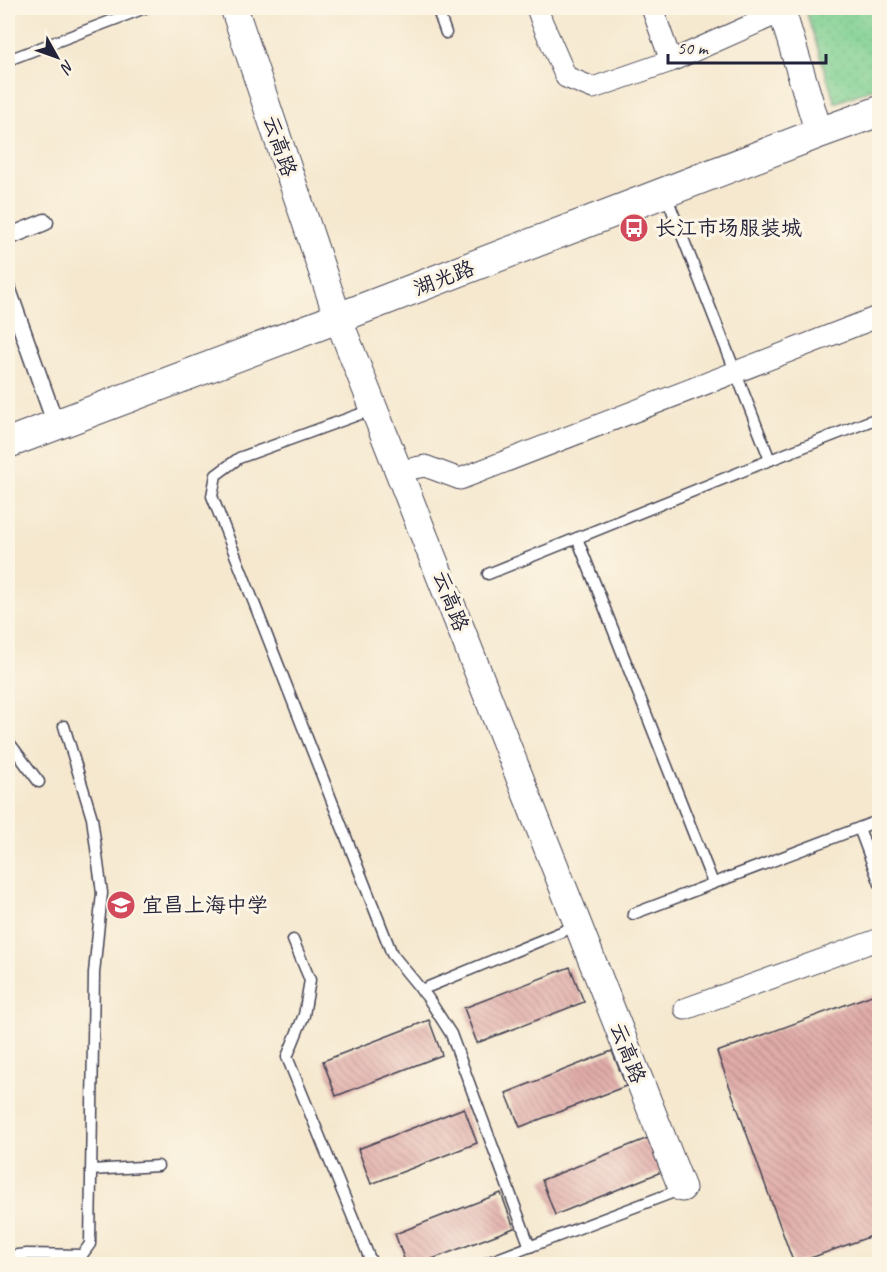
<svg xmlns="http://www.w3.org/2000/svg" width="887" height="1272" font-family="Caveat,'LXGW WenKai TC',sans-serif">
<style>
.park{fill:url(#park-dots);stroke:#507866;stroke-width:1.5}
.building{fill:url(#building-back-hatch)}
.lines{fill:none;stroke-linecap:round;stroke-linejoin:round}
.service-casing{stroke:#424051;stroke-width:13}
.pedestrian-casing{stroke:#424051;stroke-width:19}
.minor-casing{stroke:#424051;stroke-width:23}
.tertiary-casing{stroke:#424051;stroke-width:29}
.secondary-casing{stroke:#424051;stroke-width:32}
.service{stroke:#fff;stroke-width:10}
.pedestrian{stroke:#fff;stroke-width:16}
.minor{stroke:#fff;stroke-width:21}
.tertiary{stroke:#fff;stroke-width:27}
.secondary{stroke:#fff;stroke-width:30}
.labels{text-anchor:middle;stroke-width:6;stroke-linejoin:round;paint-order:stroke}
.street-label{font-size:21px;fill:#22223b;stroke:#fcf5e5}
.poi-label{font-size:21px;fill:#22223b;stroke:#fcf5e5;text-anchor:start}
</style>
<defs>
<pattern id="park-dots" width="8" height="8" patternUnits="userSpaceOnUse" patternTransform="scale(1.5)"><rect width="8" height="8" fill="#7dcf91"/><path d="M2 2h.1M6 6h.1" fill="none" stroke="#6cb17e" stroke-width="1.8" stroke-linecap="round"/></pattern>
<pattern id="building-back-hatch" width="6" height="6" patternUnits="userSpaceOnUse" patternTransform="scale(1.5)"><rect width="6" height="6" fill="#e1aca9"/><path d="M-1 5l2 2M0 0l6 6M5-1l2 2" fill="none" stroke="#b68c8b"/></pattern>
</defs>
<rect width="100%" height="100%" fill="#fcf5e5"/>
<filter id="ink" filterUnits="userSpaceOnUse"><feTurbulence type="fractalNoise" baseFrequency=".0167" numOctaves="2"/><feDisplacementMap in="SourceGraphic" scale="12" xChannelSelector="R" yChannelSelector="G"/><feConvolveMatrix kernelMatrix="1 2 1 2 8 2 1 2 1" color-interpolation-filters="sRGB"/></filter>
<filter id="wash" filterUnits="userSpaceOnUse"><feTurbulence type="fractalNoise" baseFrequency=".008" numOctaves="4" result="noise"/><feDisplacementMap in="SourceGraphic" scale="24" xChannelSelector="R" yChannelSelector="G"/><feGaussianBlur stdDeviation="1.35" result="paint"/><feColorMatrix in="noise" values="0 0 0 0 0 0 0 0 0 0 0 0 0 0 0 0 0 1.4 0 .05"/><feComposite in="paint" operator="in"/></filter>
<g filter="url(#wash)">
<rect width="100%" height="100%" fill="#f5e8cf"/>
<path class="park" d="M805,8H879V86L835,103Z"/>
<g id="blocks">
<g class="building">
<path d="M570,967L584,1002L477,1043L464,1008Z"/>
<path d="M880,992V1233L794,1264L717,1052Z"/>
<path d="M429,1020L442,1055L336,1096L323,1061Z"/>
<path d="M612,1051L626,1086L520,1127L506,1093Z"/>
<path d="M464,1108L477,1143L371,1184L358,1149Z"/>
<path d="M648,1138L661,1172L555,1215L542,1180Z"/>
<path d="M501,1193L514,1228L419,1264H406L395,1234Z"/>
</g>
</g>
</g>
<g filter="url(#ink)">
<use href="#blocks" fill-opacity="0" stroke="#424051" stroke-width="1.5"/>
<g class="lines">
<g class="service-casing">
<g id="service">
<path d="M437,8L446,33"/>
<path d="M8,60L145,8"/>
<path d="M666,195L770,460"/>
<path d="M374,409L239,458L216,475L212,496L392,954L428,998L451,1034L530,1247"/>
<path d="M577,538L713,883"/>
<path d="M488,574L770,460L880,417"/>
<path d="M8,741L39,782"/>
<path d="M859,828L880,884"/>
<path d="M633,914L880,820"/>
<path d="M293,940L310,980L304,1015L287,1057L372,1264"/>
<path d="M421,990L578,925"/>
<path d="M91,1170L158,1166"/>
<path d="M8,1256L27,1254L82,1255L90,1244L94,973L102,893L92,818L64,726"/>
<path d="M484,1264L682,1189"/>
</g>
</g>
<g class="pedestrian-casing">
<g id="pedestrian">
<path d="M8,237L45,222"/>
<path d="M8,290L56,425"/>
</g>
</g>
<g class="minor-casing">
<g id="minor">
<path d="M537,8L542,22L566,77L593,88L671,61L781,12"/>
<path d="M652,8L671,61"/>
<path d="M399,471L425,466L460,479L880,316"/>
<path d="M685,1009L880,939"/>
</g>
</g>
<g class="tertiary-casing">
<g id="tertiary">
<path d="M234,8L338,318L682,1188"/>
<path d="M781,8L819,133"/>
</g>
</g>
<g class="secondary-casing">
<path id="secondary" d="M8,443L338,318L819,133L880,111"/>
</g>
<use href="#service" class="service"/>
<use href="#pedestrian" class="pedestrian"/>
<use href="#minor" class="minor"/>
<use href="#tertiary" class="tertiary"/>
<use href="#secondary" class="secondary"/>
</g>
</g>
<defs>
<g id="bus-disc" transform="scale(1.5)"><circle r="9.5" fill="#d1495b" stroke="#fcf5e5"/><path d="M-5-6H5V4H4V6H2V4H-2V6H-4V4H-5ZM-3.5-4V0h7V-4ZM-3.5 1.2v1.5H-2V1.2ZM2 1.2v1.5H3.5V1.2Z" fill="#fff"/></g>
<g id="school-disc" transform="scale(1.5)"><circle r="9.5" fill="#d1495b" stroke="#fcf5e5"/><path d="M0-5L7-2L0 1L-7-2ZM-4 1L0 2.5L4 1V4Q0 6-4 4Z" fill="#fff"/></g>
</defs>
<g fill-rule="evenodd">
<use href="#bus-disc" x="634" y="228"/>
<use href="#school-disc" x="121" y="905"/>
</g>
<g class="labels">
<g class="street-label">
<text transform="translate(280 146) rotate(71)" y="7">云高路</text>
<text transform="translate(444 278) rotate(-21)" y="7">湖光路</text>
<text transform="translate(451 601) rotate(69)" y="7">云高路</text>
<text transform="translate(628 1053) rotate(69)" y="7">云高路</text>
</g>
<g class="poi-label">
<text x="655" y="235">长江市场服装城</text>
<text x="142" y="912">宜昌上海中学</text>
</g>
</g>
<rect width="887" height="1272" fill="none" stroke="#fcf5e5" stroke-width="30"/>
<g transform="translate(57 57) rotate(130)" stroke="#fcf5e5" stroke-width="4.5" paint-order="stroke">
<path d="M0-4.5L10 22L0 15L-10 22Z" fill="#22223b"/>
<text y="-9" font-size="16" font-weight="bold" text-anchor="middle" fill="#22223b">N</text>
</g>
<path d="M668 54v9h158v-9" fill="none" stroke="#22223b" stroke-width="3"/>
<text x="677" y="54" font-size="18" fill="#22223b" stroke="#fcf5e5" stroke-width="4.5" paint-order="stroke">50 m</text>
</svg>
